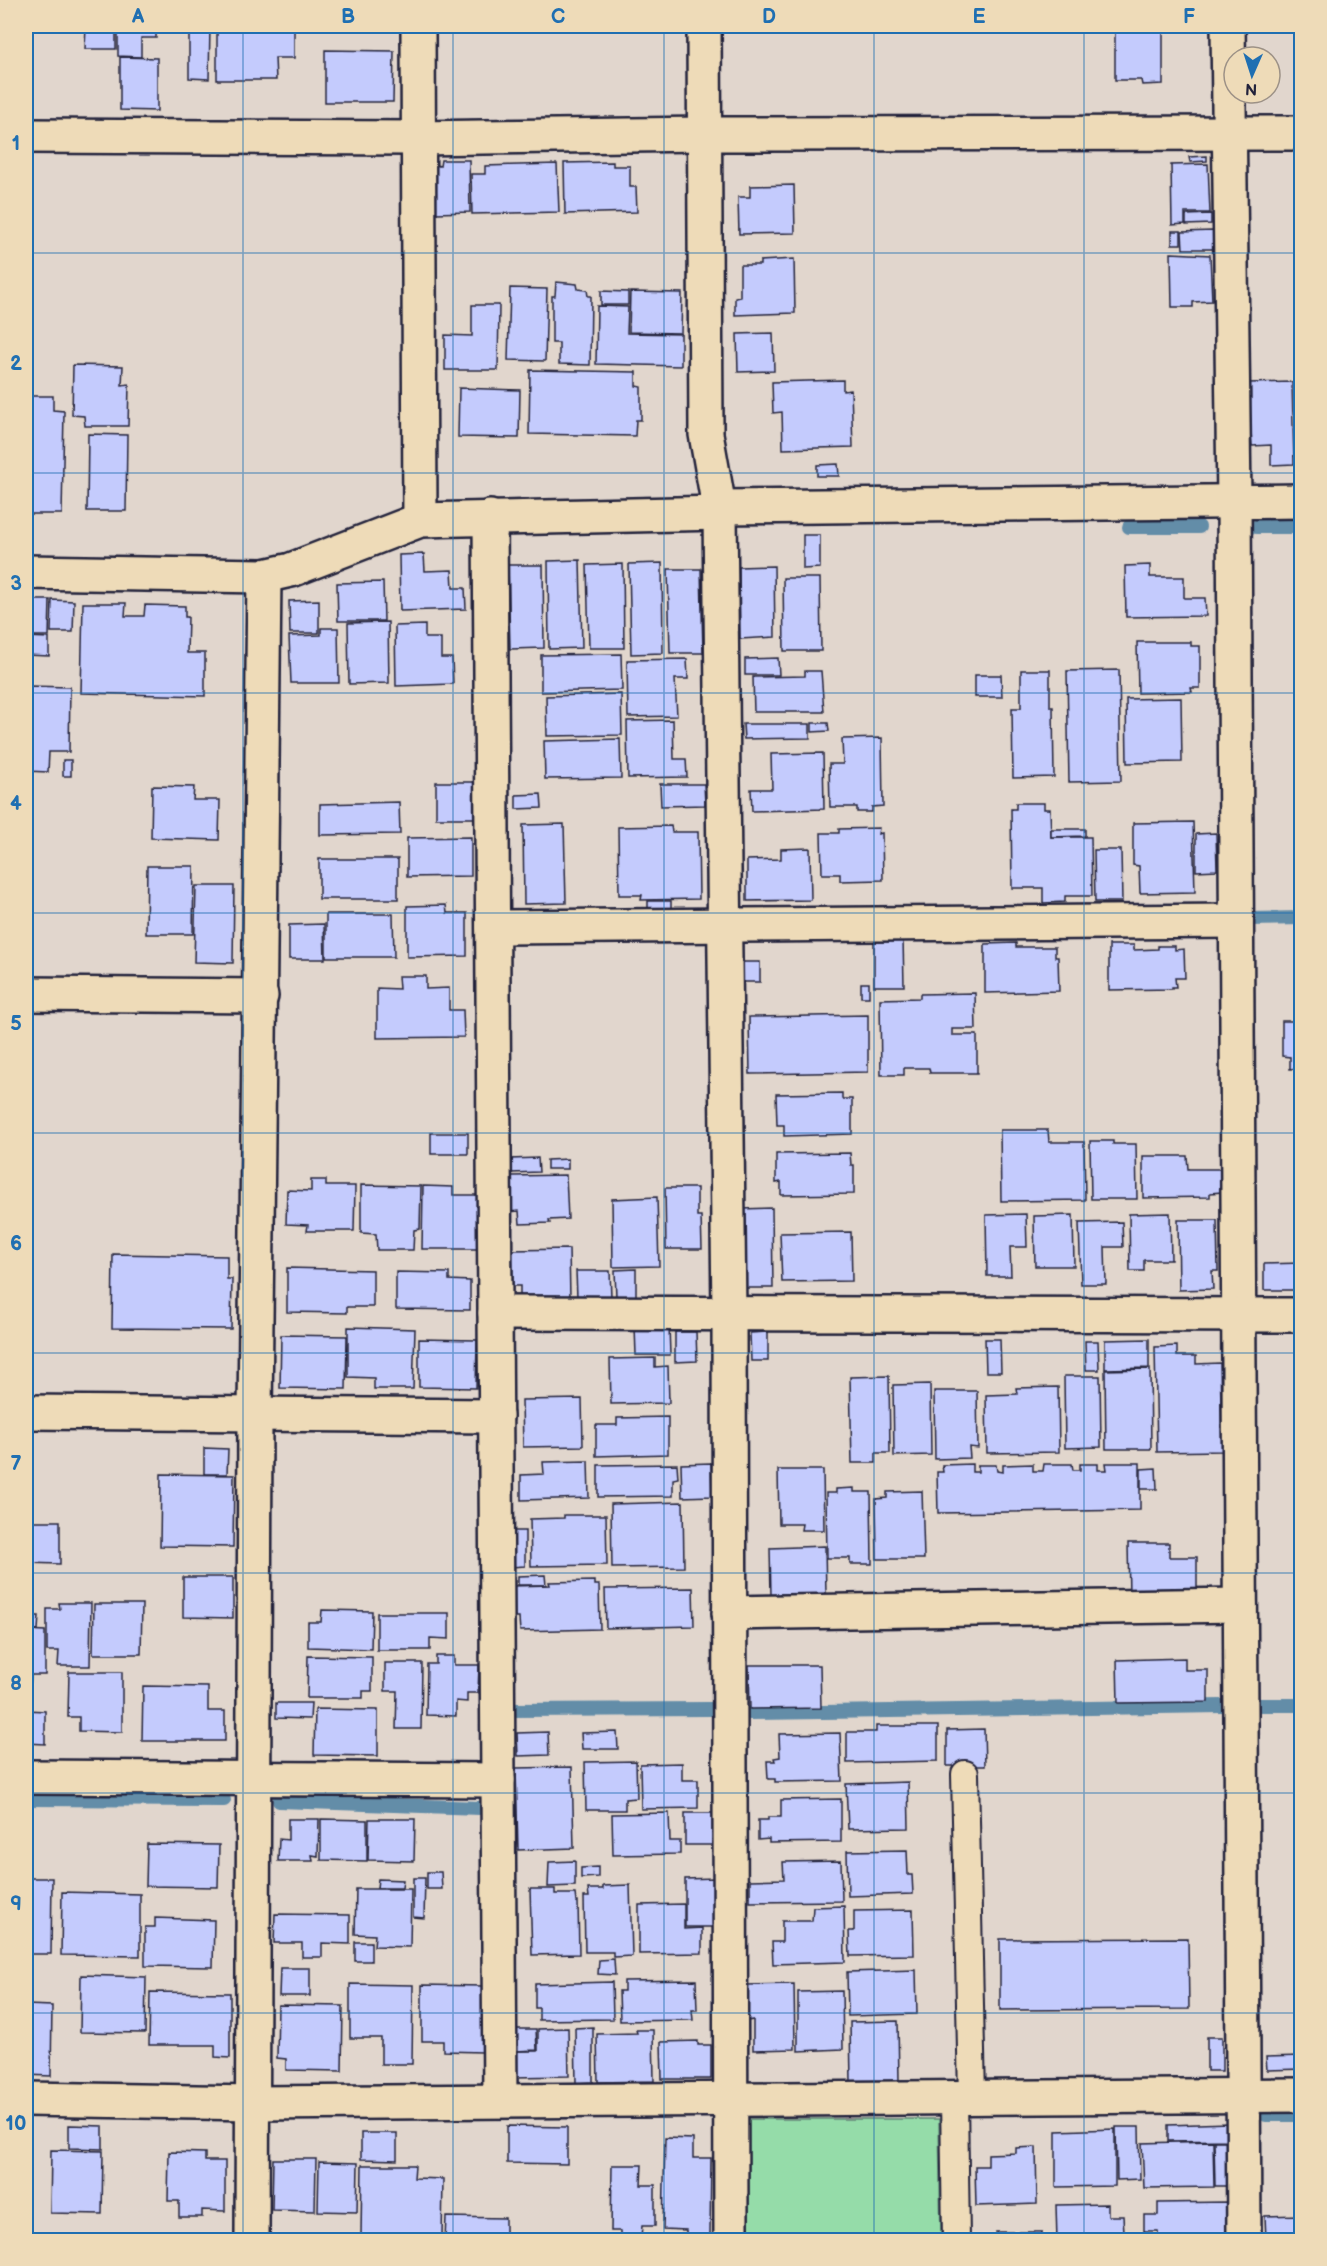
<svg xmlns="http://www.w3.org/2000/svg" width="1327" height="2266" font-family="'Balsamiq Sans',sans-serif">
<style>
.green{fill:#95dca9;stroke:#5c7f72;stroke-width:1.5}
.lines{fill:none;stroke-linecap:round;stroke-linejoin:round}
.stream{stroke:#638da8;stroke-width:14}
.building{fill:#c4cbfd;stroke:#22223b;stroke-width:1.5}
.lane-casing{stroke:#22223b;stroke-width:30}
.street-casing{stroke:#22223b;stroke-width:38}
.lane{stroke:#eedbb8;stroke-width:26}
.street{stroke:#eedbb8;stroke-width:33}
.grid{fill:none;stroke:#1f6fb2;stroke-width:1.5;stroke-opacity:0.55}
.neatline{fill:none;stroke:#1f6fb2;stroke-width:2}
.grid-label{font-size:20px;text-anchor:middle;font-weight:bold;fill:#1f6fb2}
</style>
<rect width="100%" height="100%" fill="#e1d6cd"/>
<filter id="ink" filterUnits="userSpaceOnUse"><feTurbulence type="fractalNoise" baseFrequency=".0167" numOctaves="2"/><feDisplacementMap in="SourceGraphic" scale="12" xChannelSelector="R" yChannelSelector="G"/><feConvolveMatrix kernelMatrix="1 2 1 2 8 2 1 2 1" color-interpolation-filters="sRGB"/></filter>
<g filter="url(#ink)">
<path class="green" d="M749,2119H939L941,2240H743L742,2126Z"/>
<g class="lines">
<g class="stream">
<path d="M1129,527H1199"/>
<path d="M1256,527H1302"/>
<path d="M1247,919L1302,918"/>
<path d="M1259,1705H1302"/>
<path d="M507,1710L712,1709"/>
<path d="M749,1713L1223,1706"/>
<path d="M26,1799L224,1800"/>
<path d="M279,1801L480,1808"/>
<path d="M1266,2115H1302"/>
</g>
</g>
<g class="building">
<path d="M86,26H116V49H85Z"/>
<path d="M118,26H156V38H141V57L118,56Z"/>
<path d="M189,26H210L209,79L189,78Z"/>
<path d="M217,26H294V58H275L276,80H217Z"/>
<path d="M315,26H380V29L315,28Z"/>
<path d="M1115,26H1163V84L1142,85L1141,80H1115Z"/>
<path d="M325,50L394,51L393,102H325Z"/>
<path d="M120,57L157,58V111L120,110Z"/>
<path d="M1207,156V161L1190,162L1189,157Z"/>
<path d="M441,160H469L470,212L436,213L435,165L440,166Z"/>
<path d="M613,162V166H630V187H636L637,212L565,214L564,163Z"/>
<path d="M557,164L559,212L472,214L471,174H485V166Z"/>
<path d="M1208,164L1210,213H1185V224L1172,225L1171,165Z"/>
<path d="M794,185L795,233L739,234L738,197H750V186Z"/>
<path d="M1211,214V224L1186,225V215Z"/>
<rect x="1172" y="231" width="9" height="13"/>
<path d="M1213,231L1214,249H1183L1182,232Z"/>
<path d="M1171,253L1210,255L1212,301L1193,302V307H1172Z"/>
<path d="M794,259L795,313L735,315V298L740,297V265H760V261Z"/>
<path d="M556,282L577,284L578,289L587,290L588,296H591L590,365L559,364V343H552V296H555Z"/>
<path d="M510,288L547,289L545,361L508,360Z"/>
<path d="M601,291L628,292V305H601Z"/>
<path d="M630,292L682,293L681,333L629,332Z"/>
<path d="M472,305H499L498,370H445V335L472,336Z"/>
<path d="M597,306L628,307L627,333L681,334V366L596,364Z"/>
<path d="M773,333L774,371L738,372L737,334Z"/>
<path d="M73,365L123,366L122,385L129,384L128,426H85L84,416L72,415Z"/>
<path d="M530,370L636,372V386L641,387V420H636L635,436L529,434Z"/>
<path d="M843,380V391L851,390L853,447L783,449L782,412L773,413L772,382Z"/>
<path d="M1292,382L1294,464L1271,465V445L1252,446L1248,383Z"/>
<path d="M459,388L520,390L519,438L458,437Z"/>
<path d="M26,396H53V410L64,411L62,514H26Z"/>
<path d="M88,434L127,435L126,511H87Z"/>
<path d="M838,464L839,476H817V465Z"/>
<path d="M803,535H820V568L803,569Z"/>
<path d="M424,554L425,571L452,570L453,588H465L466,609L400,611L399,555Z"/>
<path d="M580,560L582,648L549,649L548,561Z"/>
<path d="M662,563L663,653L631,654L629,564Z"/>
<path d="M623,564L624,648H589L587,565Z"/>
<path d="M508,565H543L544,648L510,649Z"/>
<path d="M1150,565V577H1184V598H1205L1206,616L1126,617L1125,566Z"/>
<path d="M774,566L775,637L740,639L739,567Z"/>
<path d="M668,569H701L703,653H670Z"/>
<path d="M783,578H820L821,651H784Z"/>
<path d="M383,582L384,621H338L337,583Z"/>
<path d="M26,600H50L49,636H26Z"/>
<path d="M52,600L74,601L73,632H51Z"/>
<path d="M319,600V633H290L289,601Z"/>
<path d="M83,603H126L125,616H144L145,605L185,606V617H188L187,653H205V696L81,693Z"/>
<path d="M388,622L389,683L349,684L348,623Z"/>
<path d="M425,625V638H441V658H452L453,684L396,686L395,626Z"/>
<path d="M321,628H338L339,683H291L289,636L321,635Z"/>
<path d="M26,637L49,638V656L26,655Z"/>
<path d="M1137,642H1191V646H1200V688H1191L1192,692L1138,693Z"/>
<path d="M621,654L622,690L541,692V655Z"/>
<path d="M778,658L779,675H745V659Z"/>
<path d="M687,659L688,679H675L677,716L628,717L627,660Z"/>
<path d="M1021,670H1050V707H1053L1054,777L1013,778L1012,708H1021Z"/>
<path d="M1119,670L1121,781L1069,782L1067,671Z"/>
<path d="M805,671H821L824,712H754L753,677L805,676Z"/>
<path d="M975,675H1001L1002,697H975Z"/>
<path d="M26,686L70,687L69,752H49L48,772L26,771Z"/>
<path d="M621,694L622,735L547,736L546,696Z"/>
<path d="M1181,698L1182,762L1127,763L1126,699Z"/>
<path d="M673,720L674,759H686L687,777L628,778L627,721Z"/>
<path d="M812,723H828L829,731L812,732Z"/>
<path d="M743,724H810V738L744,739Z"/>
<path d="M882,738L883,806L872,807V812H857V807H830L829,764H843L842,739Z"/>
<path d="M620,739L621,778L545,779L544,741Z"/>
<path d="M823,753L824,809L752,811L751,789H772L771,754Z"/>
<rect x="63" y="760" width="8" height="16"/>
<rect x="436" y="782" width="39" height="36"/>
<path d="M660,784H704L705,805L661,806Z"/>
<path d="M152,786L194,787L193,800H220L219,840L151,838Z"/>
<path d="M541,794L542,808L516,809V795Z"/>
<path d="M399,802L400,834L320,835V804Z"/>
<path d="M1016,803H1044V809H1050L1051,837H1091L1092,896H1065V902L1043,903V888H1012L1011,809H1016Z"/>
<path d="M1193,822L1195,892L1140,893L1139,866L1133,865V823Z"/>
<path d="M564,824L566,903L524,904L523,825Z"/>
<path d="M671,826L672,832H698L699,899L641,900L642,895H619L618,827Z"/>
<path d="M879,828L878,834L882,833L883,880L840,881V874H822L821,833H839V829Z"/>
<path d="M1051,829H1085V836L1051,837Z"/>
<path d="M1216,833L1217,870L1196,871V834Z"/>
<path d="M471,837V876L407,877V838Z"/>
<path d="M810,848L811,900L747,901V860L781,859V849Z"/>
<path d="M1094,850H1121L1122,902H1095Z"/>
<rect x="319" y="859" width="79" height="40"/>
<path d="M147,866H194L193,934H146Z"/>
<path d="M196,886H234L233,963L194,962Z"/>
<rect x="648" y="901" width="23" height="10"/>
<path d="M446,905L447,913H467V956L407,957V906Z"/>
<path d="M326,914H393L394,957H326Z"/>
<path d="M324,924L325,959H289V925Z"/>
<path d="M903,938L904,986H874V939Z"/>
<path d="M1016,943V947H1055V957H1058L1059,991L985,993V944Z"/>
<path d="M1109,945H1134V950L1158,949V946H1175V950L1184,949L1185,978H1175L1176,987H1172V989L1109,990Z"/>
<path d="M739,962H760V982H740Z"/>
<path d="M398,976H426V989L449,988V1010H463L464,1037L377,1038V988L399,989Z"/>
<rect x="861" y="983" width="8" height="14"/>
<path d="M975,993L976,1029H952V1035H977V1073H930L929,1068H904V1075H881L880,999L920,998V994Z"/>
<path d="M1299,1014H1302V1068L1290,1069V1057L1282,1056V1021H1299Z"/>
<path d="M868,1015V1072L750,1074L749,1017Z"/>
<path d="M842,1093V1099H852V1134L784,1136V1125H777L776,1094Z"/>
<path d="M1000,1130H1048L1049,1142H1084L1085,1200L1001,1201Z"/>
<rect x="431" y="1133" width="37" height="21"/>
<path d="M1090,1141H1113V1144H1136L1137,1199H1091Z"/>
<rect x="1298" y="1144" width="4" height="45"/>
<path d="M850,1153L851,1165H854V1194L781,1195V1182L776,1183V1154Z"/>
<path d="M1143,1156H1187L1188,1169H1222V1192L1210,1193V1197L1143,1198Z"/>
<path d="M538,1158L539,1172L511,1173L510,1159Z"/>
<path d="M568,1159V1169H547V1160Z"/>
<path d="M566,1175L568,1219L549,1220L550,1223L520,1224L519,1211L508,1212L507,1178H512V1176Z"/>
<path d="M311,1180H326V1186H355L354,1231H307L308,1225L286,1224L287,1190L311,1191Z"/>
<path d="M361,1185L421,1186L420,1229L414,1230L413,1250H377L376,1234L361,1233Z"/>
<path d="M423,1186L453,1187V1195H477V1249H422Z"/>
<path d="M665,1188H697V1216H701L702,1249H666Z"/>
<path d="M657,1197L659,1266L613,1267L612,1199Z"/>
<path d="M772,1208L773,1288H744L742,1209Z"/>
<path d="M1170,1213L1171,1260H1144V1271H1130L1129,1214Z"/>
<path d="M1026,1214L1027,1247H1010L1011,1276H987L986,1215Z"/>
<path d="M1073,1215L1074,1266H1035L1034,1216Z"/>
<path d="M1178,1220H1217L1218,1271H1212L1213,1289L1179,1290Z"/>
<path d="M1122,1222L1123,1247H1105L1106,1284H1081L1079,1223Z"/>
<path d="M851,1232L852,1281L782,1282L780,1233Z"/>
<path d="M569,1249L570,1298L520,1299V1286H513L512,1250Z"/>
<path d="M113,1254L227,1256V1279H232L231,1329L112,1328Z"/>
<path d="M1302,1263V1290H1264V1264Z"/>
<path d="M287,1268L373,1270V1307H347V1313L287,1312Z"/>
<path d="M636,1269V1297H616L615,1270Z"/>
<path d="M576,1271H610L611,1297H577Z"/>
<path d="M396,1272L449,1273V1280L470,1281V1310L396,1309Z"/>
<path d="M669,1326L670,1355H636L635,1327Z"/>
<path d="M348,1327L415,1329L413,1389H374V1378L348,1377Z"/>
<path d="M675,1332H696L697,1361L675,1362Z"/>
<path d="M768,1332V1361H751L750,1333Z"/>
<path d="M281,1335L347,1336L346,1389L280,1388Z"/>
<path d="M419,1339L477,1340L476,1388L419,1387Z"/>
<path d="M985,1339H1000L1001,1372H986Z"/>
<path d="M1149,1339V1368L1105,1369V1340Z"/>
<path d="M1085,1341H1098L1099,1370H1086Z"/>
<path d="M1177,1346V1356H1196V1364L1220,1363L1222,1451L1157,1452L1155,1347Z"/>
<path d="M655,1358V1367L668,1366L669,1403L611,1404L610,1359Z"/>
<path d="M1150,1369L1151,1449H1106L1105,1370Z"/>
<path d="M889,1376L890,1453H876V1463H852L850,1377Z"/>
<path d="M1064,1376H1100L1101,1447L1065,1448Z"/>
<path d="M930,1384L931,1455L894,1456L893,1385Z"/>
<path d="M1058,1387L1059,1452L987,1453L986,1395L1017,1394L1016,1388Z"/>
<path d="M934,1391H977L978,1448L969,1447L970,1458L935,1459Z"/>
<path d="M582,1399L583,1446L523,1447L522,1400Z"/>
<path d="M668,1417V1454L596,1456V1425H617V1418Z"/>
<path d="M204,1448L228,1449L227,1474H204Z"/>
<path d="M588,1461L589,1498L521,1500V1475L544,1474L543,1462Z"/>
<path d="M711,1463L712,1496L682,1497L681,1464Z"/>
<path d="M1106,1463H1140V1510L938,1513L937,1472H943L942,1465L972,1464V1472H978V1465H996L997,1471L1003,1472V1465L1033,1464V1471H1043L1044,1464H1072L1073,1470H1080V1464H1098V1470H1107Z"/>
<path d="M677,1464L678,1478L673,1479V1496L598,1497V1465Z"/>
<path d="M1156,1468L1157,1489H1141V1469Z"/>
<path d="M778,1470H823L824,1530H801L802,1524H779Z"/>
<path d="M161,1474L234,1475L233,1547L160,1546Z"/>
<path d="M854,1488V1492H871L872,1564H850V1558H827L826,1493H836V1489Z"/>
<path d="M922,1491L924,1559H877L876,1499L887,1498V1492Z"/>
<path d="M683,1502L684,1567L612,1568L611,1504Z"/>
<path d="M564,1515H606L607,1565L531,1566L530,1519L564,1518Z"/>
<path d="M26,1521H60V1564L26,1563Z"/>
<path d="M510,1531H525V1566L511,1567Z"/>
<path d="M1128,1543H1169V1557H1197V1594L1129,1596Z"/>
<path d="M825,1546L826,1595L771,1596L770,1548Z"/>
<path d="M545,1575L546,1585H518V1576Z"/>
<path d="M183,1577H233V1618L183,1617Z"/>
<path d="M595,1581V1585H599L600,1629L520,1631L519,1618H513L512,1586L550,1585L549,1582Z"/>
<path d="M693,1588L694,1626L606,1628L605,1589Z"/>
<path d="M59,1603H91L90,1666H58L59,1651H47V1609H60Z"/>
<path d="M94,1604H142L141,1654H93Z"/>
<path d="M322,1610L372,1611L371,1649L308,1647V1622H321Z"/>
<path d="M377,1613H449V1639L430,1638V1650H377Z"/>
<path d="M26,1616H39L38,1630L26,1629Z"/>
<path d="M26,1630L45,1631V1675H31L30,1687H26Z"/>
<path d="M308,1656L372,1657V1691H363V1698H307Z"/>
<path d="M436,1656H454V1665H479L478,1693H467V1702L456,1701V1716L426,1715L427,1664H436Z"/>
<path d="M1185,1658V1670H1208V1702L1118,1703L1117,1660Z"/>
<path d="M385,1663H422L421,1729H396L397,1691H385Z"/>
<path d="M749,1665H820L821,1708L750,1709Z"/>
<path d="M69,1672H122V1732L79,1731V1717H68Z"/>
<path d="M143,1686L208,1687V1711H225V1741H142Z"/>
<path d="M276,1703H311L310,1719L276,1718Z"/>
<path d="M315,1709L378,1710V1756L314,1755Z"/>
<path d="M26,1710L45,1711V1744L26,1743Z"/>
<path d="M876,1726H938V1761L847,1763V1732H876Z"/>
<path d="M984,1729L985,1766H947V1730Z"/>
<path d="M548,1732L549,1755L518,1756L517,1733Z"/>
<path d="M617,1732L618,1749H582L581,1733Z"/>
<path d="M840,1733L842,1781L775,1782V1779H768L767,1761H775L774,1758L780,1757L779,1734Z"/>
<path d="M636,1761L637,1798L625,1799V1810H586L585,1762Z"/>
<path d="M682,1763V1780H698V1808L641,1809L640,1764Z"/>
<path d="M572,1767L574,1848L518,1850L516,1768Z"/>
<path d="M908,1782L909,1828L848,1829L846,1784Z"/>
<path d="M841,1799V1842L769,1843V1839L758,1840V1820H768V1817H781V1800Z"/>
<path d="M669,1813L670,1841H680V1854L613,1855L612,1814Z"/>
<path d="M685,1813H714L715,1845H685Z"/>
<path d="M288,1819H319L318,1856L312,1855L313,1861H278L279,1839L288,1840Z"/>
<path d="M321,1819L367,1820V1861L321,1860Z"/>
<path d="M369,1819H415L414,1861L368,1860Z"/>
<path d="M147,1844L219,1845L218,1887L146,1886Z"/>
<path d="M907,1850L908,1875H912L913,1894L848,1896L847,1851Z"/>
<path d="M575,1861V1886L548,1887L549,1862Z"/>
<path d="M841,1861L842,1901L750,1902V1880L784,1879L783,1862Z"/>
<path d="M598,1867V1877L581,1878V1868Z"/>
<path d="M427,1872H441L442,1889H427Z"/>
<path d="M26,1878H52L51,1954H26L27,1891H26Z"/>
<path d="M413,1878H425L424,1918L413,1917Z"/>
<path d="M715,1878V1927H685V1879Z"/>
<path d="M378,1879L403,1880L402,1888H377Z"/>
<path d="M630,1885L632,1956L613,1957V1952H585L584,1897H589L588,1889H603V1886Z"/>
<path d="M356,1889H411L410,1947L374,1946L375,1935L355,1934Z"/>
<path d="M530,1889H555V1894H575L576,1902H578L579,1954L532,1955Z"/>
<path d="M62,1892L140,1894V1956L61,1955Z"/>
<path d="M684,1904V1929L702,1928V1953L639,1954V1905Z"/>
<path d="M844,1906L845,1962L773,1964L772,1942H782V1921H812L813,1907Z"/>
<path d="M913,1910L914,1955L850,1956L849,1931H854V1911Z"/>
<path d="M275,1914L350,1915V1944L322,1943V1957H302V1943H274Z"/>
<path d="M155,1918L214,1920L213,1967L145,1966V1927H155Z"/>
<path d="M1188,1938L1189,2009L1000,2010V1939Z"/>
<rect x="355" y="1942" width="16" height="19"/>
<path d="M614,1959L615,1975L598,1974L599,1960Z"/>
<path d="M280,1968H310V1996H279Z"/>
<path d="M916,1970L917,2014L848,2016L847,1972Z"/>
<path d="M81,1975L146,1977L145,2033L80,2032Z"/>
<path d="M696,1980L697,2010H692L693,2020L620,2021L619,1991H624V1981Z"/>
<path d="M612,1982L613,2019L539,2020V2008H535V1984Z"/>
<path d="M350,1984L413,1985L412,2064H381V2038H350Z"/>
<path d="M794,1984L795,2049L753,2050V2020L747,2021L746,1985Z"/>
<path d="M422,1985L483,1986L482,2052L443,2051V2041H422Z"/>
<path d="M842,1991L843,2049L798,2051V1992Z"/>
<path d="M150,1992L230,1993V2058L215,2057V2045H149Z"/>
<path d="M26,2005L52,2006L51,2076L26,2075Z"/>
<path d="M278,2005L343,2006L342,2071L286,2070V2059L277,2058Z"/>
<path d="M898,2021L899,2081L851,2082L850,2022Z"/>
<path d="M593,2027V2082L576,2083L575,2028Z"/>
<path d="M568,2028L569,2076L514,2077V2051H538V2029Z"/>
<path d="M514,2029H536L537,2050L515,2051Z"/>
<path d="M636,2030H653L654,2081L598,2082L597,2034L637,2033Z"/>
<rect x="1207" y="2037" width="15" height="34"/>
<path d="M698,2041V2045H711V2079H662L661,2042Z"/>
<path d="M1302,2056V2069L1267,2070L1266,2057Z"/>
<path d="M1228,2123L1229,2140L1168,2141V2125Z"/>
<path d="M69,2125L103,2126V2149L69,2148Z"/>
<path d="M507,2126L567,2127V2164L507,2163Z"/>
<path d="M1116,2127H1139L1140,2179L1117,2180Z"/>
<path d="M1115,2129V2186L1056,2187V2131Z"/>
<path d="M361,2133H397V2160L361,2159Z"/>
<path d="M665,2138L693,2139V2158H711L710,2235H686V2230L663,2229Z"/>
<path d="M1213,2141L1214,2187L1144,2188L1142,2143Z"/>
<path d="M1214,2141H1229V2186H1215Z"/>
<path d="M1036,2147L1037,2204L976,2206L975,2166H988V2154L1016,2153V2148Z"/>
<path d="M51,2150L103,2151L102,2214L50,2213Z"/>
<path d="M169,2152L205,2153V2161H225V2211L202,2210V2217H179V2201H168Z"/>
<path d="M273,2159H316L315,2211L272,2210Z"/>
<path d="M319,2162L358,2163L357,2212L318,2211Z"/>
<path d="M362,2165H415L414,2178L443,2179L442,2237L361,2236Z"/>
<path d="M612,2165H642L641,2185H655V2226H642L641,2237L620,2236V2231H611Z"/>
<path d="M1228,2202L1229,2240H1159L1158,2231H1144V2215H1158V2203Z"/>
<path d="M1108,2204V2216H1123L1124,2232H1109V2240H1057L1056,2205Z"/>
<path d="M1301,2215V2240H1266L1265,2216Z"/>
<path d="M446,2217L505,2218V2240H445Z"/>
<rect x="996" y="2232" width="46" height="8"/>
<path d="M50,2236L126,2237V2240H50Z"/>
<path d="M324,2238L441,2240H324Z"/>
</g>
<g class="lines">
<g class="lane-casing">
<g id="lane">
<path d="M965,1774L972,2097"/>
<path d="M954,2097L956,2240"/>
</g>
</g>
<g class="street-casing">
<g id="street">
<path d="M418,26L420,520"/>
<path d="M704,26L706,434L720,513L729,1314L731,2240"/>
<path d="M1228,26L1234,501L1244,2240"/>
<path d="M26,136L417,138L704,134L1302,133"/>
<path d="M720,507L1302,501"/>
<path d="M490,517L500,2100"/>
<path d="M26,572L264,576L291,570L420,520L720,513"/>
<path d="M493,927L1236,921"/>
<path d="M26,994L261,996"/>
<path d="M495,1313L1302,1315"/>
<path d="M26,1412L496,1416"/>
<path d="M729,1613L1240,1605"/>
<path d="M26,1777L498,1780"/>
<path d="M26,2099L253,2103L1302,2095"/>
<path d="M252,2240L255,1414L264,576"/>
</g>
</g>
<use href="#lane" class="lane"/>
<use href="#street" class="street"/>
</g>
</g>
<path class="grid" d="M243,26V2240M453,26V2240M664,26V2240M874,26V2240M1084,26V2240M26,253H1302M26,473H1302M26,693H1302M26,913H1302M26,1133H1302M26,1353H1302M26,1573H1302M26,1793H1302M26,2013H1302"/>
<rect width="1327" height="2266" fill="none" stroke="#eedbb8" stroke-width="66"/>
<g transform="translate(1252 75) rotate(183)"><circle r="28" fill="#eedbb8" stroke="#9c9186" stroke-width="1.5"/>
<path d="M0-4.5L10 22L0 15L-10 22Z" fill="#1f6fb2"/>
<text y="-9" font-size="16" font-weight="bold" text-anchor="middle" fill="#22223b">N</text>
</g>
<rect x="33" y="33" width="1261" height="2200" class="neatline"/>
<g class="grid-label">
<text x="138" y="23">A</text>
<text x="348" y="23">B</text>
<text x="558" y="23">C</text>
<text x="769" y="23">D</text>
<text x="979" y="23">E</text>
<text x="1189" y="23">F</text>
<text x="16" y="150">1</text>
<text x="16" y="370">2</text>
<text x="16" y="590">3</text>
<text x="16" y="810">4</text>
<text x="16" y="1030">5</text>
<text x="16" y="1250">6</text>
<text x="16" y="1470">7</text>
<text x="16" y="1690">8</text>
<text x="16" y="1910">9</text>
<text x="16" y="2130">10</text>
</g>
</svg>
